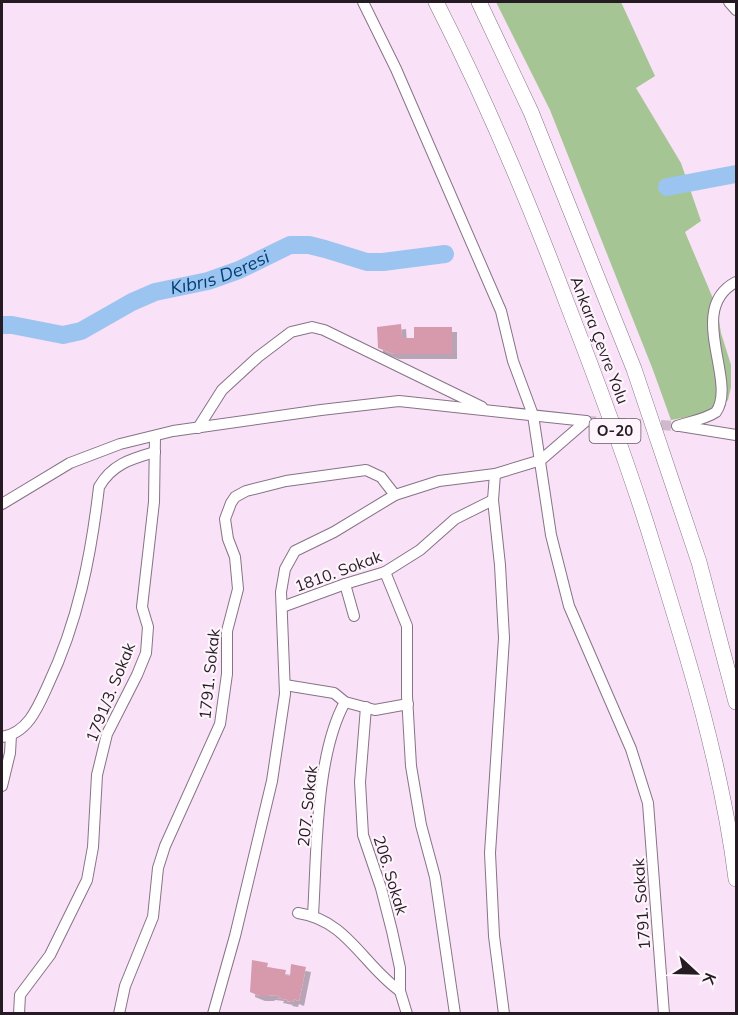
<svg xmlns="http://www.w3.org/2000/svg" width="738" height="1015" font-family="Mulish,sans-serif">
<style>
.forest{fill:#a5c594}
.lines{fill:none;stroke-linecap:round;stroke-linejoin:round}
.river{stroke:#9cc4f0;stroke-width:18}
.building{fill:#d79aad;filter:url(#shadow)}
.minor-tunnel{stroke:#ceb9cd;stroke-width:10;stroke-dasharray:10 5;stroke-linecap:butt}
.minor-casing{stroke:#877386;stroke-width:12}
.highway-casing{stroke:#877386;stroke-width:16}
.minor{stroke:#fff;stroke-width:10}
.highway{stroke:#fff;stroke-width:15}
.labels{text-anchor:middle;stroke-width:4.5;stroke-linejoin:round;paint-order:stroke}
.shield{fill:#fdf4fc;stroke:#655c64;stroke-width:1.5}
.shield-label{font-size:15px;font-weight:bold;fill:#241b23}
.street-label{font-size:16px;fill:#241b23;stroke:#fdf4fc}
.water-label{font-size:18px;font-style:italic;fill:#003d71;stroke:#fdf4fc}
</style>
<defs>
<filter id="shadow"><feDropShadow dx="5" dy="5" stdDeviation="0" flood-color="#0004"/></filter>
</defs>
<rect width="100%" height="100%" fill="#f9e1f7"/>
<path class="forest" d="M496,2H621L655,76L636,88L681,163L701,221L685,232L717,308L721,333L731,365V387L728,400L716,412L671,420L653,370L550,110Z"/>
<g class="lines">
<g class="river">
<path d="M667,187L736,174"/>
<path id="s1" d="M2,325H12L63,335L81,331L132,302L155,292L208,281L239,270L290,245H309L325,249L367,262H383L445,254"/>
</g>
</g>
<g class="building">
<path d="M401,324L402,338H414V327H452V354H394L378,348L377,327Z"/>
<path d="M252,960L268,963L267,967L286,970L285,975L290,976L291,964L306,967L299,1001L294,999L293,1002L287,1001L288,1000L278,998L279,996L270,995L269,996H260L250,992Z"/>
</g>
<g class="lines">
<path class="minor-tunnel" d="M586,421L677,426"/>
<g class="minor-casing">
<g id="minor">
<path d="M363,2L396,69L501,311L513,361L533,415L551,535L569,606L631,749L648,803L664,1014"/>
<path d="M729,2L736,10"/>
<path d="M677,426C689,422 706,419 716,412C738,381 685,309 736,282"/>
<path d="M680,426L736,435"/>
<path d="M198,428L222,390L258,357L291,332L312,327L324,330L482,407"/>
<path d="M495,474L493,500L500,565L504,638L490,853L494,936L504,1014"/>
<path d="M2,504L70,463L120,444L173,431L321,410L399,401L586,421"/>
<path d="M385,572L407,626V696L411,766L421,825L435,877L455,1014"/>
<path d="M345,584L354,616"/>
<path d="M282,607L345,584L385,572L420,550L455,519L493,500"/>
<path d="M285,685L334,693L345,702L375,710L408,704"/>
<path d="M366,707L360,782L363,835L381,888L392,931L400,968V991L407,1014"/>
<path d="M2,737C28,733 38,707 48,685C78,622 91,556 99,487C112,464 131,459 155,452"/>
<path d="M2,786L10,753L11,735"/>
<path d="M298,913C347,920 363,965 400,991"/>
<path d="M313,915C317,853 315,756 345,702"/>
<path d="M19,1014L20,995L50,955L87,880L93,847L97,775L107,734L137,675L146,653L148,627L142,607L154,502L155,436"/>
<path d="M119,1014L125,986L153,917L158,868L165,846L220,724L227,674V631L238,589L235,557L228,539L225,519L231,503L235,497L246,491L286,481L366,470L381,477L395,495"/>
<path d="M213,1014L235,936L272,781L285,694L281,592L285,569L295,551L334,532L395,495L439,481L495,474L541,460L586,421"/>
</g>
</g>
<g class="highway-casing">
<g id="highway">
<path d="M436,2C486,100 529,202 568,306C599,386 629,466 654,548C688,657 722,766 736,879"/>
<path d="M479,2L531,112L634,369L699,562L736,702"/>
</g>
</g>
<use href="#minor" class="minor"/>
<use href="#highway" class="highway"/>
</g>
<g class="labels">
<rect class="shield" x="589.5" y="419" width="51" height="24" rx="4.5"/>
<g class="shield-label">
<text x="615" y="436">O-20</text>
</g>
<g class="street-label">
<text transform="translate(600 340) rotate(69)" y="6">Ankara Çevre Yolu</text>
<text transform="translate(338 571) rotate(-20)" y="6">1810. Sokak</text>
<text transform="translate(209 674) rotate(-84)" y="6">1791. Sokak</text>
<text transform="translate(110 692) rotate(-68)" y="6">1791/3. Sokak</text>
<text transform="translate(307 806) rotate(-84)" y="6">207. Sokak</text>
<text transform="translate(391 875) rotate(73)" y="6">206. Sokak</text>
<text transform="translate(641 904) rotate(-94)" y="6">1791. Sokak</text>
</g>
<g class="water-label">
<text dy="6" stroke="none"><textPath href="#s1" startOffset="232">Kıbrıs Deresi</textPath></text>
</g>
</g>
<rect width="738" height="1015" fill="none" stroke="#241b23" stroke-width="6"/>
<g transform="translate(696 973) rotate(112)" stroke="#fdf4fc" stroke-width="4.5" paint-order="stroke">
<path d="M0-4.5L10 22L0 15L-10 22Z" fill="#241b23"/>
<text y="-9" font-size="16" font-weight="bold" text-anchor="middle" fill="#241b23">K</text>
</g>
</svg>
